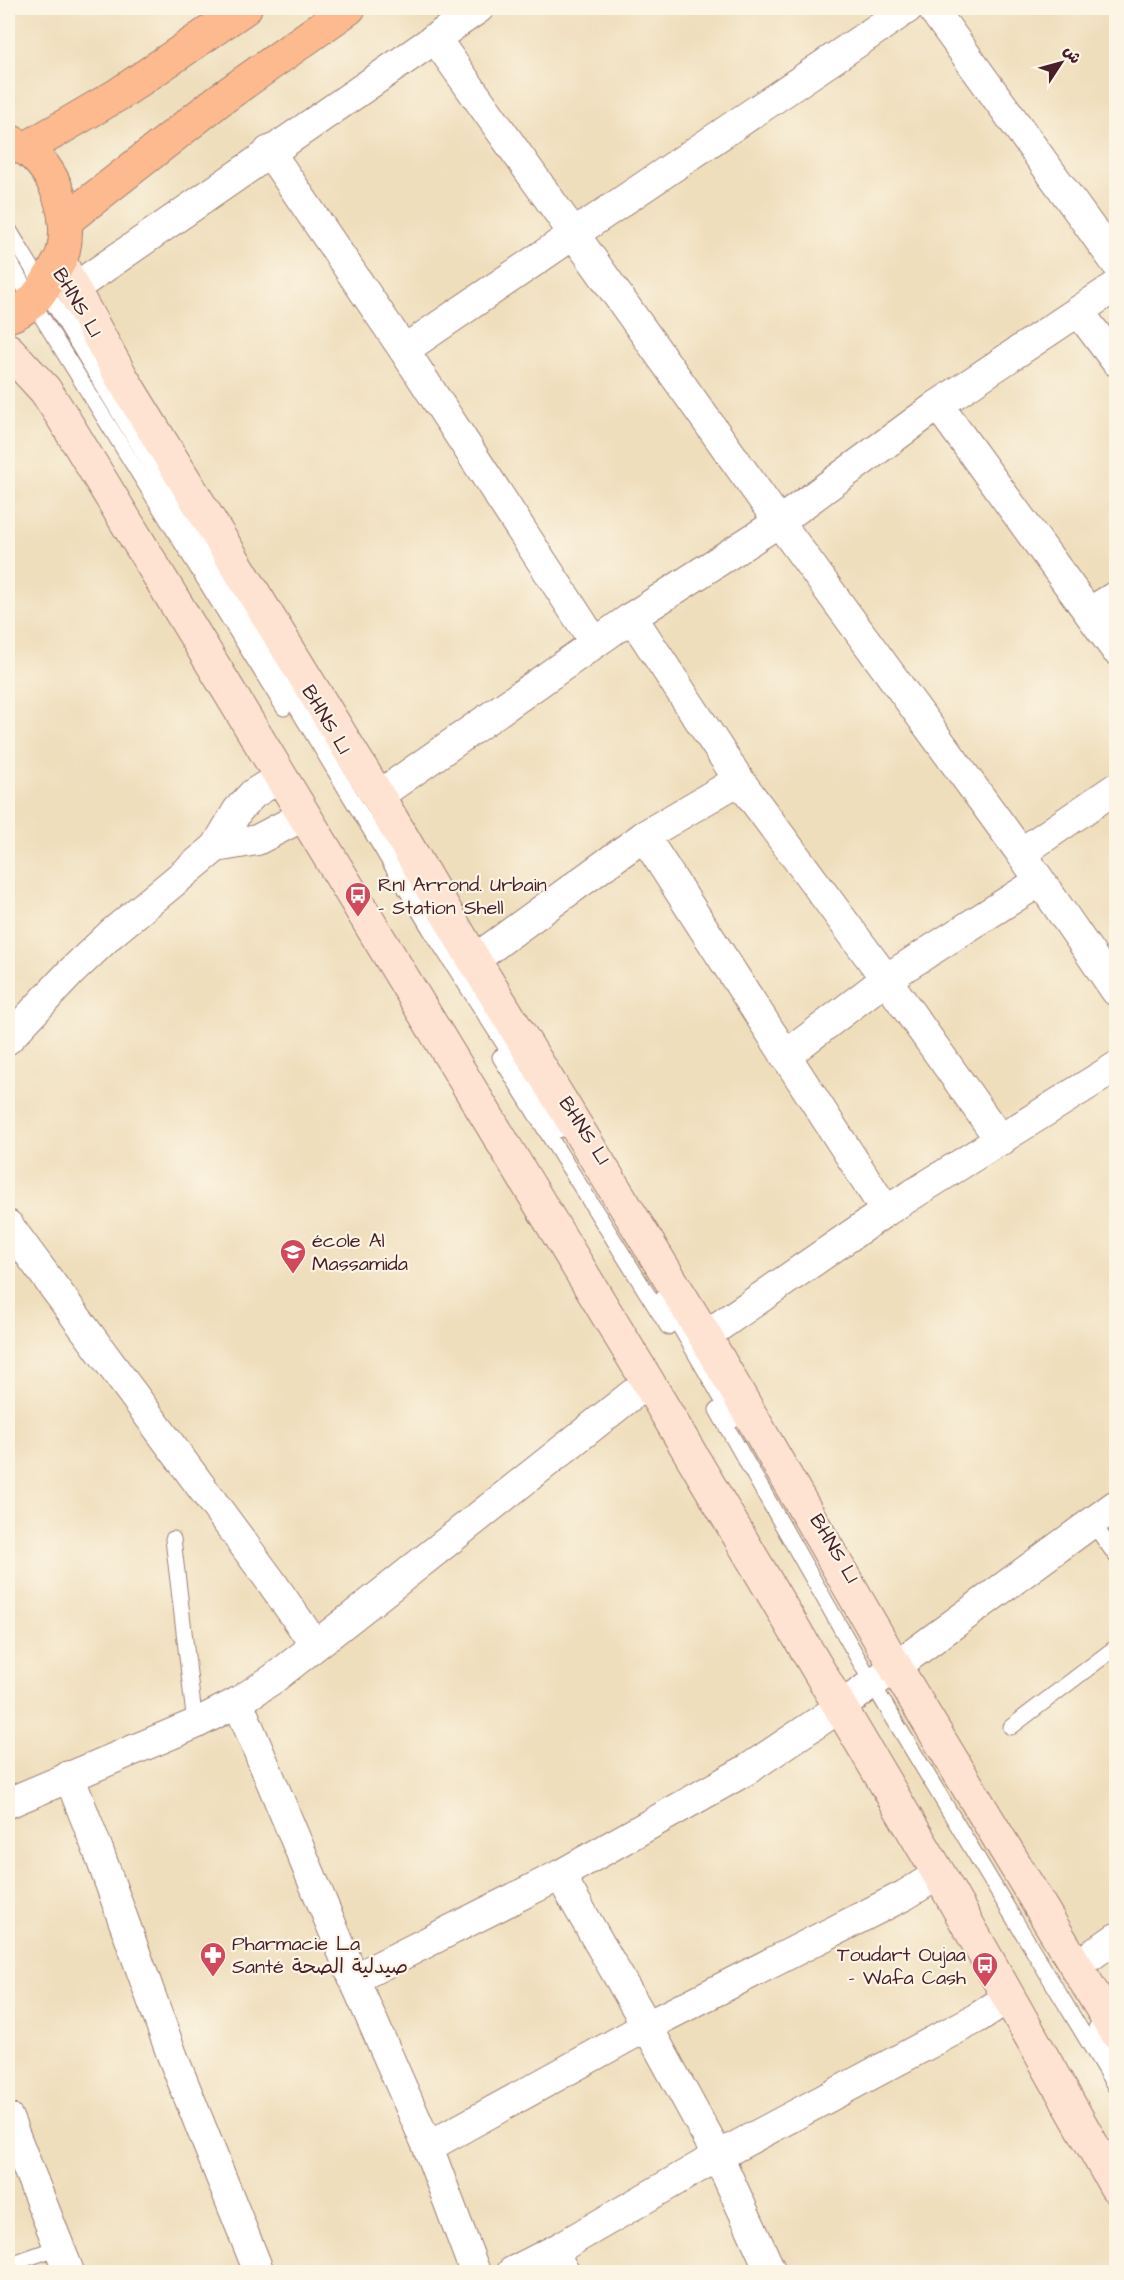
<svg xmlns="http://www.w3.org/2000/svg" width="1124" height="2280" font-family="'Architects Daughter','Playpen Sans Arabic',sans-serif">
<style>
.lines{fill:none;stroke-linecap:round;stroke-linejoin:round}
.lane-casing{stroke:#9c7e74;stroke-width:17}
.street-casing{stroke:#9c7e74;stroke-width:32}
.secondary-casing{stroke:#9c7e74;stroke-width:35}
.highway-casing{stroke:#9c7e74;stroke-width:35}
.lane{stroke:#fff;stroke-width:15}
.street{stroke:#fff;stroke-width:30}
.secondary{stroke:#fee3d2;stroke-width:33}
.highway{stroke:#fcba8e;stroke-width:33}
.labels{text-anchor:middle;stroke-width:4.5;stroke-linejoin:round;paint-order:stroke}
.street-label{font-size:20px;fill:#4a1f2b;stroke:#fcf5e5}
.poi-label{font-size:20px;fill:#4a1f2b;stroke:#fcf5e5;text-anchor:start}
</style>
<rect width="100%" height="100%" fill="#fcf5e5"/>
<filter id="ink" filterUnits="userSpaceOnUse"><feTurbulence type="fractalNoise" baseFrequency=".0167" numOctaves="2"/><feDisplacementMap in="SourceGraphic" scale="12" xChannelSelector="R" yChannelSelector="G"/><feConvolveMatrix kernelMatrix="1 2 1 2 8 2 1 2 1" color-interpolation-filters="sRGB"/></filter>
<filter id="wash" filterUnits="userSpaceOnUse"><feTurbulence type="fractalNoise" baseFrequency=".008" numOctaves="4" result="noise"/><feDisplacementMap in="SourceGraphic" scale="24" xChannelSelector="R" yChannelSelector="G"/><feGaussianBlur stdDeviation="1.35" result="paint"/><feColorMatrix in="noise" values="0 0 0 0 0 0 0 0 0 0 0 0 0 0 0 0 0 1.4 0 .05"/><feComposite in="paint" operator="in"/></filter>
<g filter="url(#wash)">
<rect width="100%" height="100%" fill="#efdebc"/>
</g>
<g filter="url(#ink)">
<g class="lines">
<g class="lane-casing">
<g id="lane">
<path d="M8,228L430,929L559,1130"/>
<path d="M8,258L33,303L284,708"/>
<path d="M500,1057L668,1327"/>
<path d="M663,1298L734,1420"/>
<path d="M717,1410L872,1683L1116,2088"/>
<path d="M1092,1522L1116,1556"/>
<path d="M173,1539L195,1724"/>
<path d="M1011,1727L1116,1647"/>
<path d="M1096,2028L1116,2062"/>
<path d="M559,2248L573,2272"/>
<path d="M8,2265L59,2247"/>
</g>
</g>
<g class="street-casing">
<g id="street">
<path d="M908,8L574,234L779,522L1021,853L1116,991"/>
<path d="M932,8L1116,263"/>
<path d="M435,38L574,234L404,350L595,643"/>
<path d="M269,151L404,350"/>
<path d="M73,289L479,8"/>
<path d="M1079,312L1116,361"/>
<path d="M938,405L1116,650"/>
<path d="M1090,612L1116,596"/>
<path d="M632,617L739,780L886,979L1001,1141"/>
<path d="M378,796L632,617L779,522L938,405L1116,286"/>
<path d="M644,836L886,1211"/>
<path d="M216,847L257,840L303,816"/>
<path d="M1021,853L1116,788"/>
<path d="M474,960L644,836L739,780"/>
<path d="M8,1039L70,973L112,933L216,847L238,810L253,794L280,777"/>
<path d="M785,1056L886,979L1040,881"/>
<path d="M8,1225L270,1580L315,1645"/>
<path d="M705,1336L886,1211L1116,1067"/>
<path d="M238,1702L354,1979L428,2147L475,2272"/>
<path d="M69,1776L98,1850L172,2055L259,2272"/>
<path d="M8,1803L195,1724L238,1702L273,1679L399,1580L648,1382"/>
<path d="M560,1875L647,2026L718,2156L771,2272"/>
<path d="M1076,1966L1116,1938"/>
<path d="M354,1979L560,1875L748,1769L839,1708L1116,1505"/>
<path d="M8,2118L69,2272"/>
<path d="M428,2147L647,2026L905,1895L939,1874"/>
<path d="M512,2272L559,2248L718,2156L977,2018L1009,1997"/>
</g>
</g>
<g class="secondary-casing">
<g id="secondary">
<path d="M60,261L73,289L122,378L378,796L474,960L705,1336L895,1666L1116,2032"/>
<path d="M8,350L45,390L62,416L648,1382L939,1874L1116,2187"/>
</g>
</g>
<g class="highway-casing">
<g id="highway">
<path d="M8,140C13,143 19,145 24,148C55,168 72,216 63,252C60,262 54,271 48,280C38,297 27,310 8,316"/>
<path d="M25,149L119,94L245,8"/>
<path d="M65,221L218,101L349,8"/>
</g>
</g>
<use href="#lane" class="lane"/>
<use href="#street" class="street"/>
<use href="#secondary" class="secondary"/>
<use href="#highway" class="highway"/>
</g>
</g>
<defs>
<g id="bus-pin" transform="scale(1.35)"><path d="M0 17L-7.5 6A9.5 9.5 0 1 1 7.5 6Z" fill="#d1495b" stroke="#fcf5e5"/><path d="M-5-6H5V4H4V6H2V4H-2V6H-4V4H-5ZM-3.5-4V0h7V-4ZM-3.5 1.2v1.5H-2V1.2ZM2 1.2v1.5H3.5V1.2Z" fill="#fff"/></g>
<g id="school-pin" transform="scale(1.35)"><path d="M0 17L-7.5 6A9.5 9.5 0 1 1 7.5 6Z" fill="#d1495b" stroke="#fcf5e5"/><path d="M0-5L7-2L0 1L-7-2ZM-4 1L0 2.5L4 1V4Q0 6-4 4Z" fill="#fff"/></g>
<g id="pharmacy-pin" transform="scale(1.35)"><path d="M0 17L-7.5 6A9.5 9.5 0 1 1 7.5 6Z" fill="#d1495b" stroke="#fcf5e5"/><path d="M-2-6h4v4h4v4h-4v4h-4v-4h-4v-4h4Z" fill="#fff"/></g>
</defs>
<g fill-rule="evenodd">
<use href="#bus-pin" x="358" y="895"/>
<use href="#school-pin" x="293" y="1252"/>
<use href="#pharmacy-pin" x="213" y="1955"/>
<use href="#bus-pin" x="985" y="1965"/>
</g>
<g class="labels">
<g class="street-label">
<text transform="translate(78 302) rotate(59)" y="7">BHNS L1</text>
<text transform="translate(327 719) rotate(59)" y="7">BHNS L1</text>
<text transform="translate(585 1130) rotate(57)" y="7">BHNS L1</text>
<text transform="translate(835 1548) rotate(59)" y="7">BHNS L1</text>
</g>
<g class="poi-label">
<text x="378" y="891">Rn1 Arrond. Urbain<tspan x="378" dy="23">- Station Shell</tspan></text>
<text x="312" y="1247">école Al<tspan x="312" dy="23">Massamida</tspan></text>
<text x="232" y="1950">Pharmacie La<tspan x="232" dy="23">Santé صيدلية الصحة</tspan></text>
<text x="966" y="1961" text-anchor="end">Toudart Oujaa<tspan x="966" dy="23">- Wafa Cash</tspan></text>
</g>
</g>
<rect width="1124" height="2280" fill="none" stroke="#fcf5e5" stroke-width="30"/>
<g transform="translate(1061 63) rotate(54)" stroke="#fcf5e5" stroke-width="4.5" paint-order="stroke">
<path d="M0-4.5L10 22L0 15L-10 22Z" fill="#4a1f2b"/>
<text y="-9" font-size="16" font-weight="bold" text-anchor="middle" fill="#4a1f2b">ش</text>
</g>
</svg>
